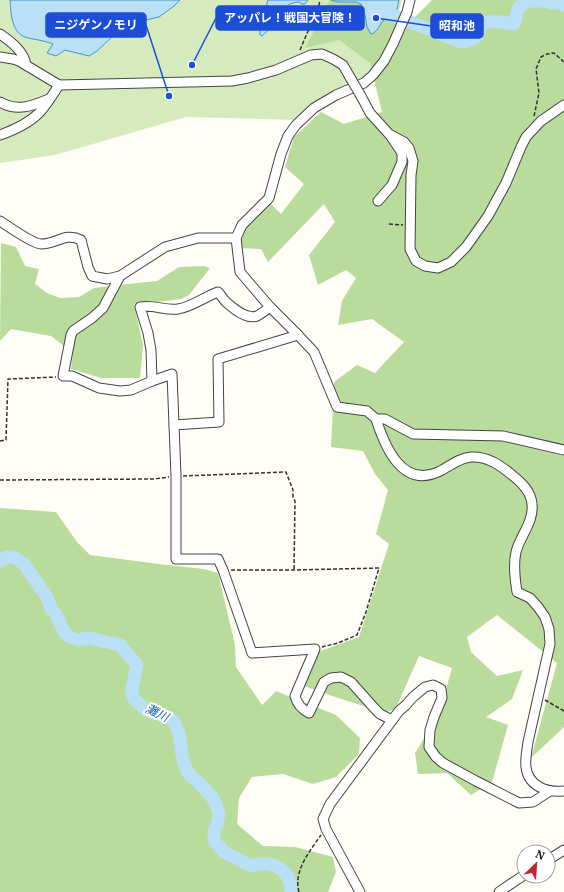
<svg xmlns="http://www.w3.org/2000/svg" width="564" height="892" font-family="'Noto Serif','Noto Sans JP',serif">
<style>
.green{fill:#d5ebbd}
.forest{fill:#b9dc9c}
.water{fill:#b9e0f7;stroke:#3f96cf}
.lines{fill:none;stroke-linecap:round;stroke-linejoin:round}
.river{stroke:#b9e0f7;stroke-width:13}
.minor-casing{stroke:#444;stroke-width:11}
.path{stroke:#333;stroke-width:1.5;stroke-dasharray:4 2;stroke-linecap:butt}
.minor{stroke:#fff;stroke-width:9}
.minor-bridge-casing{stroke:#444;stroke-width:11;stroke-linecap:butt}
.minor-bridge{stroke:#fff;stroke-width:9}
.labels{text-anchor:middle;stroke-width:4;stroke-linejoin:round;paint-order:stroke}
.water-label{font-size:12px;font-style:italic;fill:#1768a6;stroke:#fff}
.leader{fill:none;stroke:#1d4ed8;stroke-width:1.5}
.callout-dot{fill:#1d4ed8;stroke:#fff;stroke-width:1.5}
.callout{fill:#1d4ed8;stroke:#1d4ed8;stroke-width:1.5}
.callout-label{font-size:12px;text-anchor:middle;font-weight:bold;fill:#fff}
</style>
<rect width="100%" height="100%" fill="#fffdf5"/>
<path class="green" d="M0,0H402L394,30L373,75L299,120L186,117L55,155L0,163Z"/>
<g class="forest">
<path d="M330,0L338,2H356L361,4L365,15L367,27L373,34C379,28 382,20 389,16H392L408,24L432,0H564V727L531,758L557,663L497,615L467,637L471,652L497,676L523,670L512,699L486,717L508,725L492,782L471,795L447,773L418,774L415,753L439,714L452,668L419,656L395,710L383,712L338,698L304,686L318,652L359,637L389,544L376,534L388,490L375,474L363,451L331,447L334,382L357,365L375,373L404,342L372,319L338,325L342,301L356,278L346,270L318,285L309,255L335,222L324,204L268,262L261,249L239,248L245,229L270,203L281,214L304,184L285,167L294,137L321,112L344,124L382,112L370,63L339,40L305,48Z"/>
<path d="M1,243L16,247L25,266L39,269L35,284L47,293L60,298L79,297L94,288L127,284L157,281L179,267L204,266L210,268L189,295L181,299L166,301L134,304L143,345L140,378H101L71,369L73,353L51,336L11,329L0,341V343Z"/>
<path d="M0,508L56,512L77,542L90,555L159,564L204,569L218,573L235,645L236,667L262,705L276,691L336,715L360,738L359,754L336,777L313,784L283,774L252,777L239,798L237,824L263,846L295,847L333,857L336,872L328,892H0Z"/>
</g>
<g class="water">
<path d="M10,0H180L174,6L159,17L141,21L135,26L129,37H126L118,34L113,36L97,51L89,56L65,50L56,56L47,53L53,44C44,40 34,40 25,37C11,32 11,12 10,0Z"/>
<path d="M268,0H308L305,4H302L299,2C280,4 286,12 277,23C272,27 267,31 262,36L260,35V31L263,25V15L266,10L267,3Z"/>
<path d="M331,0H399L397,10L392,16H389C388,17 385,18 384,20C379,25 378,32 371,34L367,27L365,15L361,4L356,2H338Z"/>
</g>
<g class="lines">
<g class="river">
<path d="M387,13L461,42C483,41 474,29 485,23C490,20 508,23 514,24L519,7L529,1H543L551,3H563L564,5"/>
<path d="M0,561L7,557H14L24,564L47,597L51,609L56,614L64,632L70,637L78,640L89,638L120,645L137,665L132,688V693L134,699L146,710L168,717L173,720L179,733L182,755L184,764L189,774L200,784L212,797L216,804L219,814L217,825L214,830V837L215,842L224,852L251,866C272,859 291,869 291,892"/>
</g>
<g class="minor-casing">
<g id="minor">
<path d="M410,0L407,12L393,44L384,61L373,75L364,83L336,95L314,108L296,125L288,136L281,154L269,198L242,225L236,238L240,272L270,307L298,335L314,352L337,407L367,411L376,419H385L413,434L503,436L564,450"/>
<path d="M0,34C10,41 24,51 26,65"/>
<path d="M0,57L13,59L19,61L59,85L232,81L248,78L276,70L311,55L322,54L333,59L343,65L351,79"/>
<path d="M361,96L370,113L389,134L404,142L409,148L413,161L411,175L410,249L416,261L425,266L438,268L451,262L466,247L488,216L506,183L521,147L526,137L541,121L564,105"/>
<path d="M0,102C17,112 32,106 49,99"/>
<path d="M0,135C14,130 28,124 39,113C47,105 53,94 59,85"/>
<path d="M378,201L392,185L402,162V153L390,135"/>
<path d="M0,221C9,227 33,244 41,244C57,244 65,232 81,240L88,267L92,276L107,279L120,276L165,247L198,238H236"/>
<path d="M120,276L103,308L92,318L73,331L71,335L63,376H72L99,388L120,391L131,390L152,381L172,374L176,476V559H218L223,570L252,653L315,649L295,696C297,704 301,709 309,713L324,682L331,678L341,677L351,682L375,709L380,714L392,720"/>
<path d="M152,381L151,350L148,333L140,307C153,304 165,311 178,309C192,307 204,297 218,292C221,295 223,299 226,302C233,308 246,320 257,316C261,314 266,310 270,307"/>
<path d="M376,419C385,447 402,488 438,472C449,467 458,458 471,457C487,456 500,465 512,475C521,482 531,491 532,504C534,522 520,536 516,552C513,565 515,579 517,592L530,598L538,607L545,617L549,629L550,644L528,742C527,750 525,759 526,767C528,786 547,793 564,791"/>
<path d="M174,425L219,422L218,359L298,335"/>
<path d="M548,860L564,850"/>
<path d="M360,892L326,829L323,819L330,804L399,711L406,705L413,697L425,687L433,685L441,689L442,698L434,717L430,730L429,747L436,757L443,763L476,781L519,803L533,802L550,791"/>
<path d="M499,892L524,875"/>
</g>
</g>
<g class="path">
<path d="M300,50L319,5L320,0"/>
<path d="M534,116L539,93L536,69L541,57L547,54L554,53L564,62"/>
<path d="M389,224L403,225"/>
<path d="M0,441L6,440L8,379L56,377"/>
<path d="M183,476L286,472L293,490V497L295,501L294,570"/>
<path d="M0,480L153,479L169,477"/>
<path d="M231,570H294L379,568L366,612L357,635L338,643L322,647"/>
<path d="M545,700L564,711"/>
<path d="M299,892C293,871 310,851 321,835"/>
</g>
<use href="#minor" class="minor"/>
<g class="minor-bridge-casing">
<path id="minor-bridge" d="M351,79L361,96"/>
</g>
<use href="#minor-bridge" class="minor-bridge"/>
</g>
<g class="labels">
<g class="water-label">
<text transform="translate(157 713) rotate(25)" y="4">灘川</text>
</g>
</g>
<path class="leader" d="M192 65L216 18M169 96L146 25M376 18L431 26"/>
<g class="callout-dot">
<circle cx="192" cy="65" r="4"/>
<circle cx="169" cy="96" r="4"/>
<circle cx="376" cy="18" r="4"/>
</g>
<g class="callout">
<rect x="216" y="6" width="148" height="24" rx="4"/>
<rect x="46" y="13" width="100" height="24" rx="4"/>
<rect x="431" y="14" width="52" height="24" rx="4"/>
</g>
<g class="callout-label">
<text x="290" y="22">アッパレ！戦国大冒険！</text>
<text x="96" y="29">ニジゲンノモリ</text>
<text x="457" y="30">昭和池</text>
</g>
<g transform="translate(536 864) rotate(25)"><circle r="19" fill="#ffffff" stroke="#a0a0a0"/>
<path d="M0-3L7 15L0 10L-7 15Z" fill="#c4262e"/>
<text y="-6" font-size="11" font-weight="bold" text-anchor="middle" fill="#111111">N</text>
</g>
</svg>
